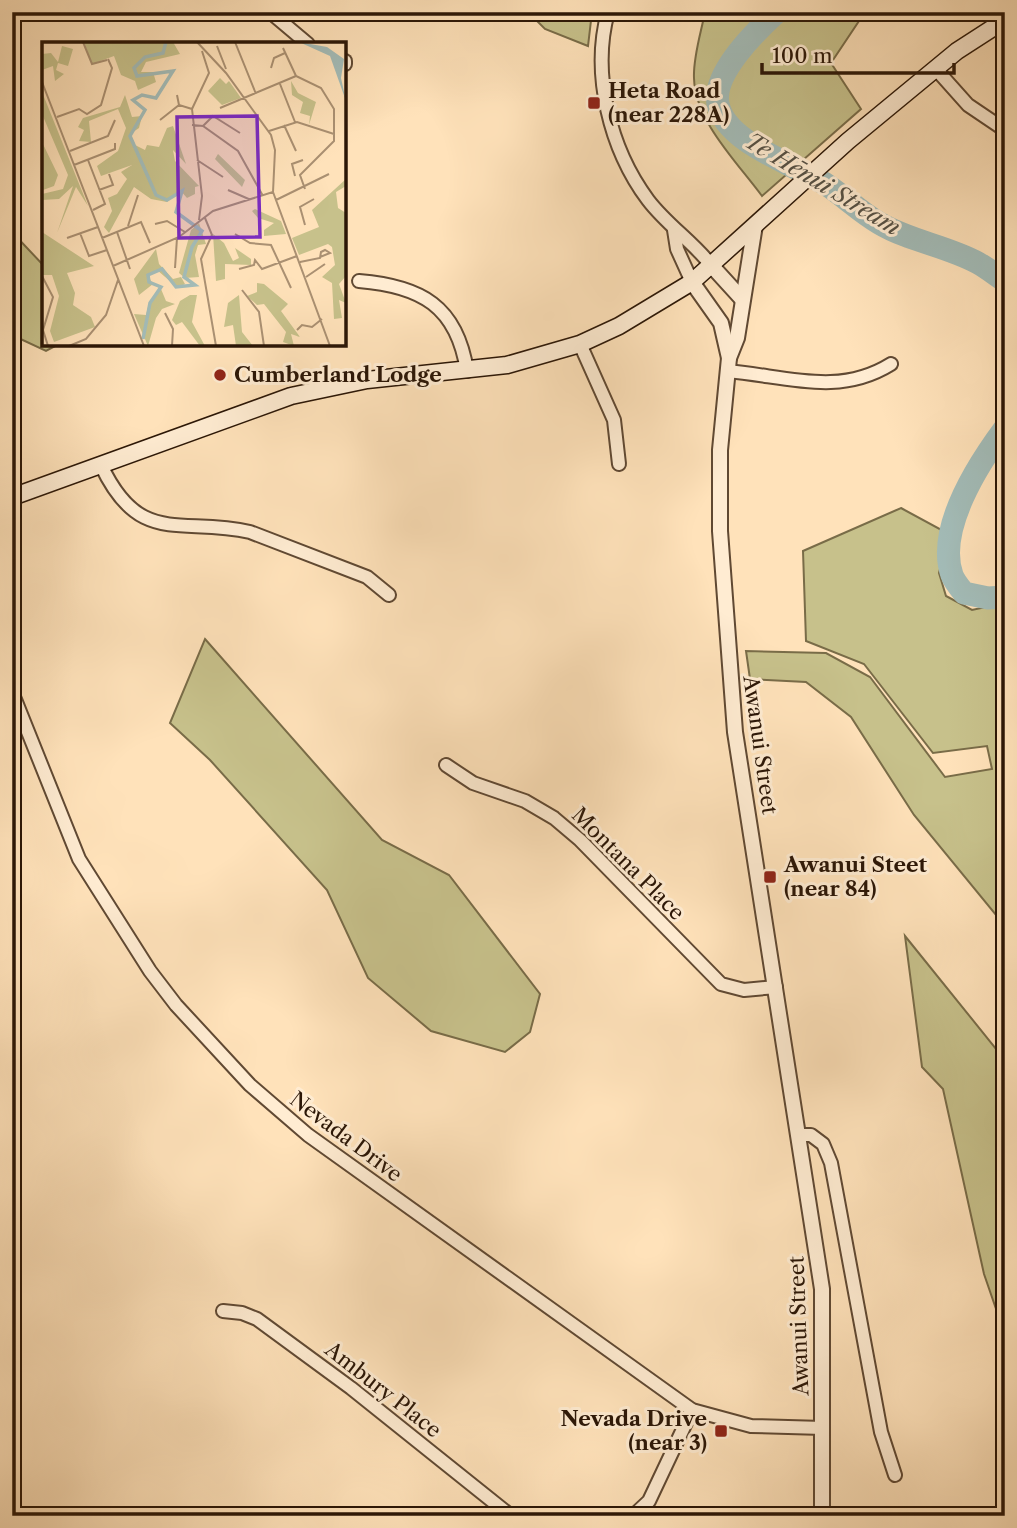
<svg xmlns="http://www.w3.org/2000/svg" width="1017" height="1528" font-family="'Libre Caslon Text',serif">
<style>
.green{fill:#c7c18b;stroke:#796c48;stroke-width:2}
.lines{fill:none;stroke-linecap:round;stroke-linejoin:round}
.river{stroke:#a3bcb8;stroke-width:23}
.minor-casing{stroke:#604933;stroke-width:16}
.tertiary-casing{stroke:#604933;stroke-width:18}
.secondary-casing{stroke:#2b1606;stroke-width:19}
.minor{stroke:#ffecd2;stroke-width:12}
.tertiary{stroke:#ffecd2;stroke-width:14}
.secondary{stroke:#ffecd2;stroke-width:16}
.poi-dot{fill:#8f2418;stroke:#ffecd2;stroke-width:2.5}
.labels{text-anchor:middle;stroke-width:6;stroke-linejoin:round;paint-order:stroke}
.poi-label{font-size:21px;font-weight:bold;fill:#2b1606;stroke:#ffecd2;text-anchor:start}
.street-label{font-size:21px;fill:#2b1606;stroke:#ffecd2}
.water-label{font-size:23px;font-style:italic;fill:#555044;stroke:#ffecd2}
.inset-river{fill:none;stroke:#a3bcb8;stroke-width:3.5}
.inset-road{fill:none;stroke:#aa9072;stroke-width:2}
.view{fill:#7b2cbf;fill-opacity:0.15;stroke:#7b2cbf;stroke-width:3.5}
.inset-edge{fill:none;stroke:#2b1606;stroke-width:3.5}
</style>
<rect width="100%" height="100%" fill="#ffe2ba"/>
<filter id="stains"><feTurbulence type="fractalNoise" baseFrequency=".00286" numOctaves="4"/><feColorMatrix values="0 0 0 0 .2 0 0 0 0 .09 0 0 0 0 .02 0 0 0 .5 -.17"/></filter>
<radialGradient id="worn" r=".72"><stop offset=".6" stop-color="#630" stop-opacity="0"/><stop offset="1" stop-color="#630" stop-opacity=".3"/></radialGradient>
<g class="green">
<path d="M528,12H592L588,46L545,29Z"/>
<path d="M705,12H865L831,63L861,109L762,196C737,162 695,121 694,78C693,57 701,33 705,12Z"/>
<path d="M12,232L44,266V345H57L46,351L12,335Z"/>
<path d="M901,508L949,534L939,573L946,596L972,610L995,605L1005,594V926L914,815L851,717L806,682L750,679L746,651L826,653L870,677L945,777L992,769L987,746L933,753L864,664L806,641L803,551Z"/>
<path d="M205,639L382,840L449,875L540,994L530,1032L505,1052L431,1031L368,978L327,890L210,760L170,723Z"/>
<path d="M905,936L1005,1060V1335L984,1274L943,1089L922,1067Z"/>
</g>
<g class="lines">
<g class="river">
<path d="M777,12C756,31 712,74 718,104C725,143 797,165 827,185C845,197 860,212 879,223C909,241 947,246 978,263C987,268 996,275 1005,281"/>
<path d="M1005,428C979,463 936,529 952,575C954,581 960,588 964,593L988,598L1005,597"/>
</g>
<g class="minor-casing">
<g id="minor">
<path d="M270,12L308,44"/>
<path d="M608,12C591,74 610,149 648,200C667,225 692,241 711,265"/>
<path d="M345,61V64"/>
<path d="M935,68L968,105L1005,130"/>
<path d="M674,230L677,249L692,282"/>
<path d="M359,281C421,286 457,306 467,371"/>
<path d="M580,344L614,420L619,464"/>
<path d="M727,371C786,376 838,397 891,364"/>
<path d="M101,465C140,548 181,516 250,532L367,577L389,595"/>
<path d="M12,692L79,859L150,971L176,1005L250,1085L308,1135L692,1410L751,1426L823,1428"/>
<path d="M446,765L473,783L525,801L554,818L580,840L721,984L744,990L776,987"/>
<path d="M800,1135H811L823,1144L831,1163L881,1432L895,1475"/>
<path d="M223,1311L242,1313L257,1319L351,1388L511,1516"/>
<path d="M633,1516L649,1501L692,1410"/>
</g>
</g>
<g class="tertiary-casing">
<g id="tertiary">
<path d="M755,225L737,338L729,358L720,450V531L735,732L822,1289V1516"/>
<path d="M711,265L742,299"/>
<path d="M692,282L721,323L729,358"/>
</g>
</g>
<g class="secondary-casing">
<path id="secondary" d="M12,497L291,396L367,380L507,365L580,344L619,326L692,282L848,141L957,51L1005,20"/>
</g>
<use href="#minor" class="minor"/>
<use href="#tertiary" class="tertiary"/>
<use href="#secondary" class="secondary"/>
</g>
<g class="poi-dot">
<rect x="587" y="96" width="14" height="14" rx="3.5"/>
<circle cx="220" cy="375" r="7"/>
<rect x="763" y="870" width="14" height="14" rx="3.5"/>
<rect x="714" y="1424" width="14" height="14" rx="3.5"/>
</g>
<g class="labels">
<g class="poi-label">
<text x="608" y="98">Heta Road<tspan x="608" dy="24">(near 228A)</tspan></text>
<text x="234" y="382">Cumberland Lodge</text>
<text x="784" y="872">Awanui Steet<tspan x="784" dy="24">(near 84)</tspan></text>
<text x="707" y="1426" text-anchor="end">Nevada Drive<tspan x="707" dy="24">(near 3)</tspan></text>
</g>
<g class="street-label">
<text transform="translate(760 745) rotate(82)" y="7">Awanui Street</text>
<text transform="translate(628 864) rotate(45)" y="7">Montana Place</text>
<text transform="translate(346 1137) rotate(37)" y="7">Nevada Drive</text>
<text transform="translate(799 1326) rotate(-92)" y="7">Awanui Street</text>
<text transform="translate(383 1390) rotate(38)" y="7">Ambury Place</text>
</g>
<g class="water-label">
<text transform="translate(823 184) rotate(31)" y="8">Te Hēnui Stream</text>
</g>
</g>
<g transform="translate(42 42)">
<rect width="304" height="304" fill="#ffe2ba"/>
<path d="M42,0H131L138,12L104,20L99,30H111L114,40L96,48L93,39L79,33L72,14L50,22ZM20,4L31,7L26,24L16,21L14,28L22,32L13,39L11,24L0,28V12L9,11L16,20ZM178,36L184,42L187,39L199,56L180,63L166,49ZM249,39L256,51L274,60L267,83L268,74L258,71L261,60L250,53ZM0,50L46,164L34,145L15,191L31,144L17,157L0,158V152L21,147L26,133L0,72ZM83,53L90,75L100,74L97,86L88,92L93,103L103,108L105,103L117,105L125,86L131,84L144,122L131,108L133,119L157,144L153,145V152L145,156L138,148L125,160L109,157L92,145L67,191L62,185L70,169L66,156L75,152L85,137L79,130L90,123L59,134L55,124L76,109L84,86L76,67L47,79L49,100L37,99L42,88L36,85L41,76L78,65ZM0,100L16,133L12,144L1,148ZM176,112L203,138L200,145L173,117ZM304,137V144L294,150L296,166L304,171V234L297,242L304,261L297,258L300,276L292,277L290,241L280,235L293,223L290,205L286,202L257,213L250,196L277,185L270,168ZM213,167L239,179L244,192L222,194V188L232,181L216,176L210,169ZM157,181L164,202L156,203L153,213L157,235L143,236L137,231L149,188ZM0,190L52,224L25,231L33,251L31,263L49,275L53,285L12,300L8,289L17,254L10,233H0ZM171,192L182,201L191,219L197,216L193,206L209,217V223L183,222V237L174,239ZM114,207L117,222L131,237L139,235L143,242L136,246L115,228L106,234L111,242L97,253L92,237ZM215,241L222,242L246,262L239,269L258,295L249,292L252,304L241,300L244,290L222,262L215,263L205,254L215,250ZM119,247L124,259L133,262L120,267L114,276L106,304L92,272L104,273L107,261ZM148,253H155L150,280L163,304H158L140,280L134,283L130,278L138,259ZM197,253L200,290L211,304H194L191,283L182,285L186,261Z" fill="#c7c18b"/>
<path d="M257,0L285,5L302,17L299,36L304,59L288,14Z" fill="#a3bcb8"/>
<path class="inset-river" d="M101,297L108,261L119,245L107,240L106,233L120,227L134,245L153,243L142,235L150,205L160,189L134,170L140,149L125,158L114,153L88,94L103,68L91,58L100,53L114,56L131,29L95,34L92,26L103,15L121,11L124,0"/>
<path class="inset-road" d="M41,0L50,22L65,18M193,0L214,52M175,4L184,27M241,6L254,34L279,46L292,67V99L258,133L263,147M229,26L232,16L243,11M0,40L102,304M238,42L253,80M135,53L137,63L150,67M178,66L254,34M15,75L37,67L45,72L59,63L70,26L66,17M118,78L137,63M150,83L161,84L196,109L221,154M242,83L254,109M161,84L171,74L198,91M227,89L255,80L292,92M28,109L66,94L73,78M46,118L63,162L51,168M155,118L181,135M32,123L73,107V101M253,134L250,122L261,118M57,148L71,143L67,132M186,148L209,158M231,150L288,304M234,158L287,132M163,176L170,193L159,217L174,304M157,178L160,154L150,67L167,31L160,9M113,182L125,179L143,190M263,183L258,165L272,157M86,184L96,153M75,190L88,227M38,191L47,214L65,208M193,192L208,201L229,203L249,246M25,196L56,185M60,196L99,180L108,201M258,220L278,216L279,210L283,208L288,211L278,215M71,224L137,195L171,169L231,150L233,108L229,93L184,31L155,0M133,226L135,196M197,227L212,223L213,218L220,227L255,214M0,234L11,255L1,288L6,304M264,235L283,222M200,248L217,270L222,304M123,271L131,287L130,304M255,288L260,283L270,285L280,277M27,304L44,297L64,273L76,238"/>
<path class="view" d="M215,74L218,195L137,196L135,75Z"/>
<rect width="304" height="304" class="inset-edge"/>
</g>
<rect width="1017" height="1528" fill="none" stroke="#ffe2ba" stroke-width="42"/>
<rect x="14" y="14" width="989" height="1500" fill="none" stroke="#2b1606" stroke-width="3.5"/>
<rect x="21" y="21" width="975" height="1486" fill="none" stroke="#2b1606" stroke-width="2"/>
<path d="M762 63v10h192v-10" fill="none" stroke="#2b1606" stroke-width="3.5"/>
<text x="772" y="63" font-size="21" fill="#2b1606" stroke="#ffecd2" stroke-width="5" paint-order="stroke">100 m</text>
<rect width="100%" height="100%" filter="url(#stains)"/>
<rect width="100%" height="100%" fill="url(#worn)"/>
</svg>
